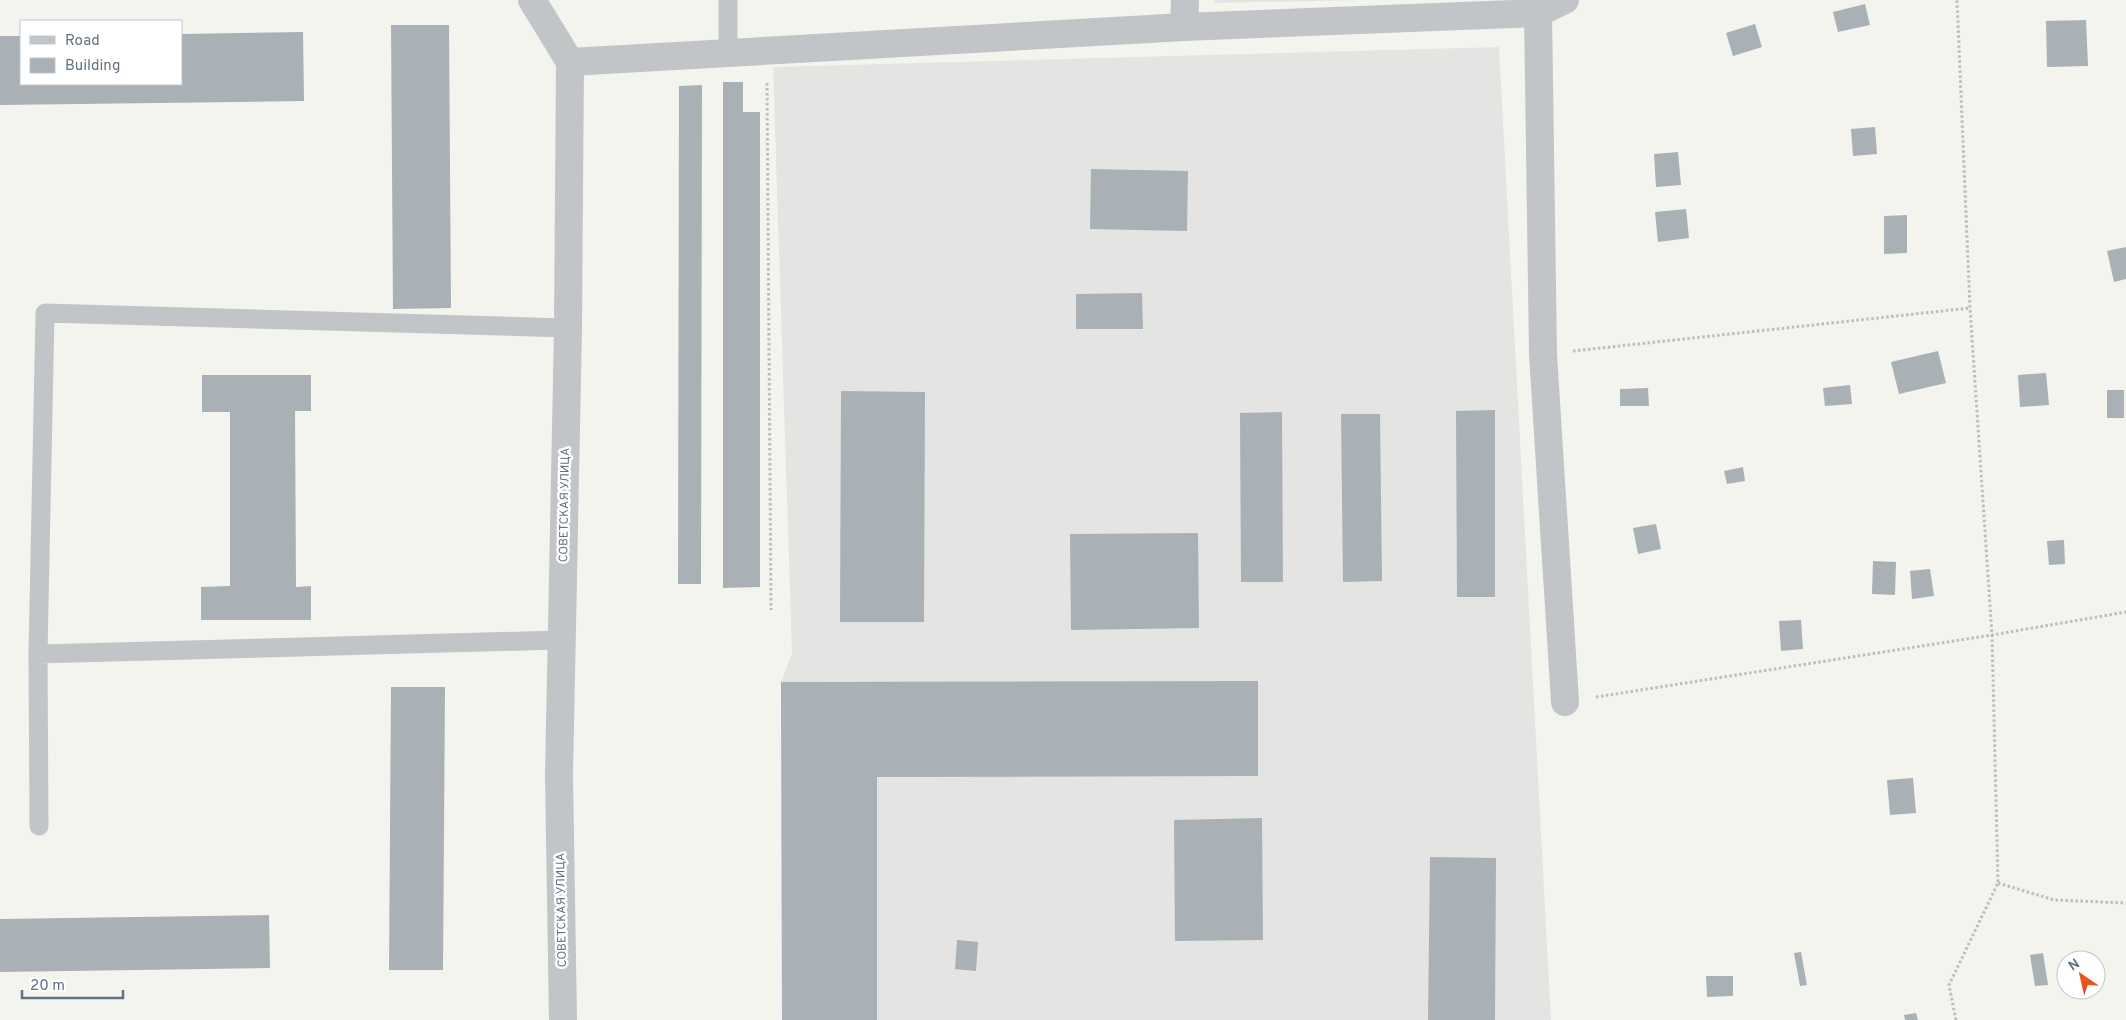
<svg xmlns="http://www.w3.org/2000/svg" width="2126" height="1020" font-family="Overpass,sans-serif">
<style>
.built{fill:#e4e5e3}
.building{fill:#a9b0b6}
.lines{fill:none;stroke-linecap:round;stroke-linejoin:round}
.path{stroke:#bbbdbf;stroke-width:3;stroke-dasharray:2.5 2.5;stroke-linecap:butt}
.lane{stroke:#c1c5c8;stroke-width:19}
.street{stroke:#c1c5c8;stroke-width:28}
.labels{text-anchor:middle;stroke-width:5;stroke-linejoin:round;paint-order:stroke}
.street-label{font-size:12px;fill:#627281;stroke:#fff}
</style>
<rect width="100%" height="100%" fill="#f4f4ef"/>
<g class="built">
<path d="M1214,0H1366L1214,3Z"/>
<path d="M1499,47L1551,1020H782L781,682L792,653L773,67Z"/>
</g>
<g class="building">
<path d="M1865,4L1870,25L1838,32L1833,12Z"/>
<path d="M2086,20L2088,66L2047,67L2046,21Z"/>
<path d="M1755,24L1762,47L1733,56L1726,33Z"/>
<path d="M391,25H449L451,308L393,309Z"/>
<path d="M303,32L304,101L0,105V36H21V84H181V34Z"/>
<path d="M723,82H743V112H760V587L723,588Z"/>
<path d="M702,85L701,584H678L679,86Z"/>
<path d="M1875,127L1877,154L1853,156L1851,129Z"/>
<path d="M1678,152L1681,185L1656,187L1654,154Z"/>
<path d="M1091,169L1188,171L1187,231L1090,229Z"/>
<path d="M1686,209L1689,238L1658,242L1655,212Z"/>
<path d="M1907,215V253L1884,254V216Z"/>
<path d="M2126,247V279L2114,282L2107,251Z"/>
<path d="M1142,293L1143,329H1076V294Z"/>
<path d="M1938,351L1946,383L1899,394L1891,362Z"/>
<path d="M2046,373L2049,405L2020,407L2018,375Z"/>
<path d="M202,375H311V411H295L296,587L311,586V620H201V587L230,586V412H202Z"/>
<path d="M1850,385L1852,404L1825,406L1823,388Z"/>
<path d="M1648,388L1649,406H1620V389Z"/>
<rect x="2107" y="390" width="17" height="28"/>
<path d="M841,391L925,392L924,622H840Z"/>
<path d="M1495,410V597H1457L1456,411Z"/>
<path d="M1282,412L1283,582H1241L1240,413Z"/>
<path d="M1341,414H1380L1382,581L1343,582Z"/>
<path d="M1743,467L1745,481L1727,484L1724,471Z"/>
<path d="M1656,524L1661,549L1638,554L1633,528Z"/>
<path d="M1198,533L1199,628L1071,630L1070,534Z"/>
<path d="M2064,540L2065,564L2049,565L2047,541Z"/>
<path d="M1873,561L1896,562L1895,595L1872,594Z"/>
<path d="M1930,569L1934,596L1912,599L1910,571Z"/>
<path d="M1801,620L1803,649L1781,651L1779,621Z"/>
<path d="M1258,681V776L877,777V1020H782L781,682Z"/>
<path d="M391,687H445L443,970H389Z"/>
<path d="M1913,778L1916,813L1890,815L1887,780Z"/>
<path d="M1262,818L1263,940L1175,941L1174,820Z"/>
<path d="M1430,857L1496,858L1495,1020H1428Z"/>
<path d="M269,915L270,968L0,972V919Z"/>
<path d="M957,940L978,942L976,971L955,969Z"/>
<path d="M1801,952L1807,985L1800,986L1794,953Z"/>
<path d="M2043,953L2048,985L2035,986L2030,955Z"/>
<path d="M1706,976H1733V996L1707,997Z"/>
<path d="M1916,1013L1918,1020H1905L1904,1015Z"/>
</g>
<g class="lines">
<g class="path">
<path d="M767,83L771,610"/>
<path d="M1573,351L1970,308"/>
<path d="M1596,697L1992,635L2126,612"/>
<path d="M1998,883L2054,900L2126,903"/>
<path d="M1956,1020L1949,985L1998,883L1992,635L1970,308L1957,0"/>
</g>
<g class="lane">
<path d="M728,53V0"/>
<path d="M38,654L45,313L568,328"/>
<path d="M39,826L38,654L561,640"/>
</g>
<g class="street">
<path d="M532,0L570,62L568,328L559,775L563,1020"/>
<path d="M1538,13L1543,354L1565,702"/>
<path d="M1184,27L1185,0"/>
<path d="M570,62L1184,27L1538,13L1565,0"/>
</g>
</g>
<g class="labels">
<g class="street-label">
<text transform="translate(564 505) rotate(-89)" y="4">СОВЕТСКАЯ УЛИЦА</text>
<text transform="translate(561 910) rotate(-91)" y="4">СОВЕТСКАЯ УЛИЦА</text>
</g>
</g>
<rect x="20" y="20" width="162" height="65" fill="#ffffff" stroke="#c0c7cd"/>
<rect x="30" y="36" width="25" height="8" fill="#c1c5c8" stroke="#c0c7cd"/>
<text x="65" y="45" font-size="15" fill="#627281">Road</text>
<rect x="30" y="58" width="25" height="15" fill="#a9b0b6" stroke="#c0c7cd"/>
<text x="65" y="70" font-size="15" fill="#627281">Building</text>
<g transform="translate(2081 975) rotate(326)"><circle r="24" fill="#ffffff" stroke="#c0c7cd"/>
<path d="M0-4L9 19L0 12L-9 19Z" fill="#e4551f"/>
<text y="-8" font-size="14" font-weight="bold" text-anchor="middle" fill="#627281">N</text>
</g>
<path d="M22 990v8h101v-8" fill="none" stroke="#627281" stroke-width="2.5"/>
<text x="30" y="990" font-size="15" fill="#627281" stroke="#ffffff" stroke-width="4" paint-order="stroke">20 m</text>
</svg>
